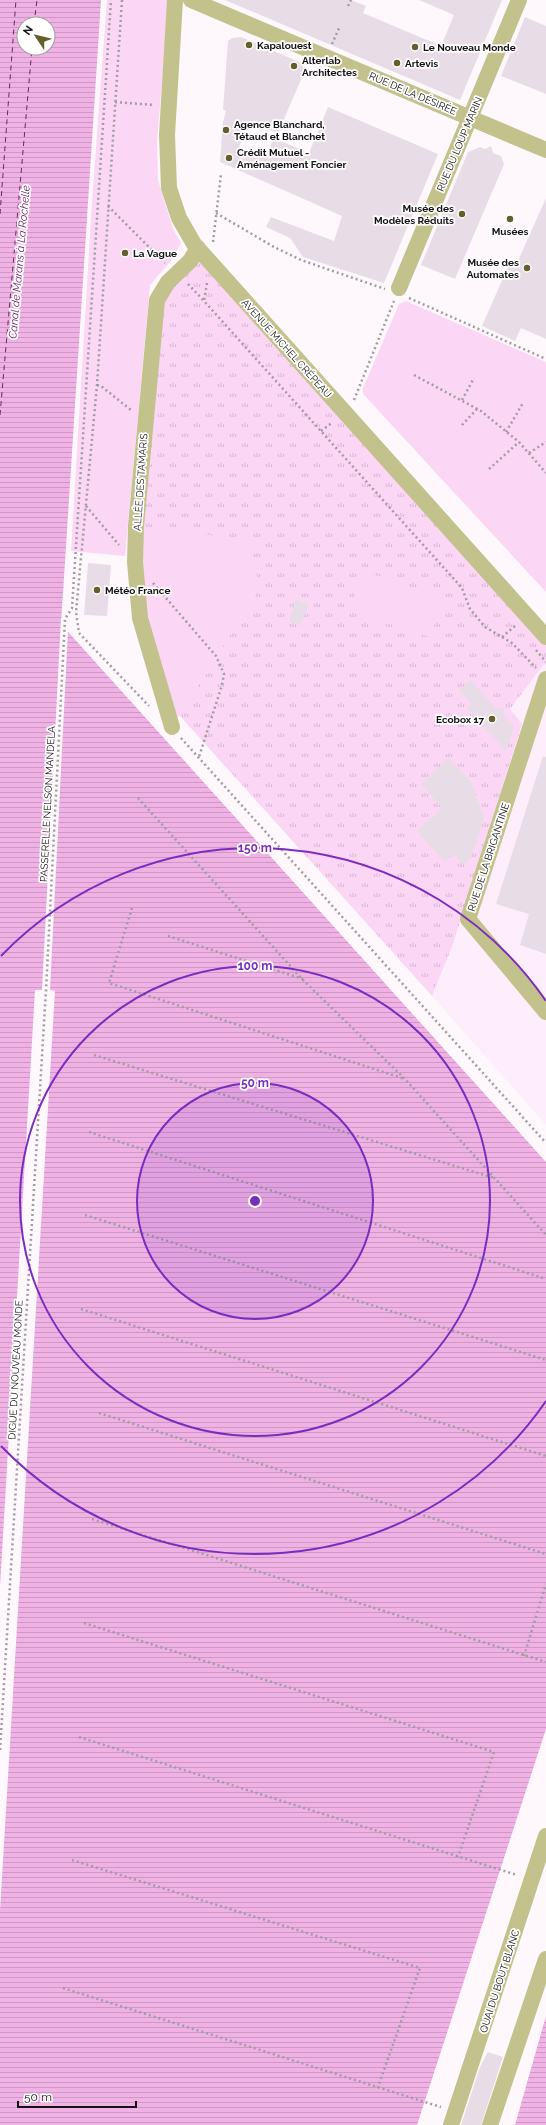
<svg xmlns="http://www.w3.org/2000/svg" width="546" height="2125" font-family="Raleway,sans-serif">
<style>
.built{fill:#feedfa}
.grass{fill:url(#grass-tufts)}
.park{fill:#fcd6f5}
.water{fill:url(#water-rules);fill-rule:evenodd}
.pier{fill:#fef8fd}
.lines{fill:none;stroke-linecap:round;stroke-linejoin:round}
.ferry{stroke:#6c2564;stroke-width:1;stroke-dasharray:5 4;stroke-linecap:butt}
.building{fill:#e8dde6}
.path{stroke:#a19ca0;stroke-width:2.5;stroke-dasharray:2 3;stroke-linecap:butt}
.minor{stroke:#c4c28c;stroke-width:16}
.ring{fill:none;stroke:#7b2cbf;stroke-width:2}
.poi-dot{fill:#63602d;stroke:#fff;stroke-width:1.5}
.labels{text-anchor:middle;stroke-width:3.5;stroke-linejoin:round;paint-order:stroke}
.poi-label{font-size:10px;font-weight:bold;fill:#151215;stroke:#fff;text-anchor:start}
.street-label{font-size:10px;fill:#151215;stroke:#fff}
.water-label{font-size:11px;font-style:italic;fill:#6c2564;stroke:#fff}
.centre{fill:#7b2cbf;stroke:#fff;stroke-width:2}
.ring-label{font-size:12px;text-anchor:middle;font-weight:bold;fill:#7b2cbf;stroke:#fff;stroke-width:3.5;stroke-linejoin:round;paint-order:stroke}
</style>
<defs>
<pattern id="grass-tufts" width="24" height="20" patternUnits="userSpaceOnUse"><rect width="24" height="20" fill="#fcd6f5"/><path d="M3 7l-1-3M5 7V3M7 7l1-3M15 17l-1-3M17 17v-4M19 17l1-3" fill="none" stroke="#d7b7d1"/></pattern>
<pattern id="water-rules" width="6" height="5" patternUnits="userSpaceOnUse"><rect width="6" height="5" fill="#f0b2e5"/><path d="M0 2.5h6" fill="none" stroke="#cd98c4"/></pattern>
</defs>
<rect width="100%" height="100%" fill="#fef8fd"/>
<path class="built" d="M544,664L546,665V1125L432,996L452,947L522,724L509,709Z"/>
<path class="grass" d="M194,244L546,637V665L544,664L510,709L522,724L452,947L432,996L179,715L259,589L143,527L164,300Z"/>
<g class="park">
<path d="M107,0H169L157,141L158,180L173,229L181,243L174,257L150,285L125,556L71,551L92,201Z"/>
<path d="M406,301L546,362V592L363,394V388L399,304Z"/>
<path d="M143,527L251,540L259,589L172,727L140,618Z"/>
<path d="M363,571L443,598L430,637L350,611Z"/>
</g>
<g class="water">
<path d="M0,0H101L61,624L546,1162V1729L417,2125H0ZM24,24H48V48H24Z"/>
<path d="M546,2017V2125H515L544,2023Z"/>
</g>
<path class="pier" d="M61,618L63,619V623L68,630L50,990L55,991L0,1911V1587L35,990H42Z"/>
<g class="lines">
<g class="ferry">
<path d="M34,24L37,0"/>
<path d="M0,214L16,0"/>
<path d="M0,415L32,48"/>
</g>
</g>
<g class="building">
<path d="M225,0H351L366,6L363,13L441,46L454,15L419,0H502L460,100Z"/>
<path d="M525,17L546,26V94L501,76Z"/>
<path d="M241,37L304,64L303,67L306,68L278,133L250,122L239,147L265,158L274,138L309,153L328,107L438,154L384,283L303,257L290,238L266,227L271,217L334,241L342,216L220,162L223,122L226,111L223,110L228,41L232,38Z"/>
<path d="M491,146L493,153L501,156L504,164L455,279L421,265L468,152L480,147L485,149Z"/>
<path d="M546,198V339L521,328L515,341L482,326L511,260L517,263Z"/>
<path d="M88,563L111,565L107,616L84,615Z"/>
<path d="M296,600L309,604L301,625L289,621Z"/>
<path d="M470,680L497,709L504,708V716L514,727L506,751L466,708L471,704L459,690Z"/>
<path d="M543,756L546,757V954L520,945L529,914L496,904Z"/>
<path d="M449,758L471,782L484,818L471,858L463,865L453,854L445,862L417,831L442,808L421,784Z"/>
<path d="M488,2052L503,2057L481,2125H461L480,2067Z"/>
</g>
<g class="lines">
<g class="path">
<path d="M122,0L97,385L76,612L79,633L149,706"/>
<path d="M348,6L351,0"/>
<path d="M332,44L340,26"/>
<path d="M115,102L154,105"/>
<path d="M108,206L165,263"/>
<path d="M216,213L274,247L301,260L385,289"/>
<path d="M213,242L221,174"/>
<path d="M207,283L204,301L462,588L470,609L485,627L512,643L536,668"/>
<path d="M188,284L204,301"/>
<path d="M409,298L546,359"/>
<path d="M414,375L481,411L519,442L546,473"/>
<path d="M97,385L101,386L131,410"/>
<path d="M354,400L394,301"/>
<path d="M462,400L474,378"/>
<path d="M462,425L477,409"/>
<path d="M321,431L333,422"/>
<path d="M506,432L523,403"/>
<path d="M529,453L546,442"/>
<path d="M489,469L519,442"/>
<path d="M86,506L119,545"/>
<path d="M153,583L216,656L224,674L222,685L199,757"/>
<path d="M502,637L515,626"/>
<path d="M536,650L546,662"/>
<path d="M181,738L546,1143"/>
<path d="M138,798L303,980L405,1079L546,1235"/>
<path d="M132,908L109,983L405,1079"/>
<path d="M168,936L303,979"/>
<path d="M94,1055L494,1178"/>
<path d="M89,1132L546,1279"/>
<path d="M85,1215L546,1360"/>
<path d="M81,1309L546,1456"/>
<path d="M99,1413L546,1554"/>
<path d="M92,1519L546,1662"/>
<path d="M84,1623L494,1752L458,1857"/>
<path d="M524,1656L546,1584"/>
<path d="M79,1737L517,1875"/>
<path d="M0,1750L46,990L65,619L72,608L111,0"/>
<path d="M72,1860L420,1968L378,2087"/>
<path d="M63,1988L441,2107"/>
</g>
<g class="minor">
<path d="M175,0L167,135L169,188L179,218L194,244L546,637"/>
<path d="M191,0L546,150"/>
<path d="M399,288L519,0"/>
<path d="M546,679L468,919L546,1012"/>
<path d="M172,727L140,618L135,562L136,526L157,300L168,282L190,261L198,248"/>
<path d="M451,2125L546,1836"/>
<path d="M490,2125L546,1959"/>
</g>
</g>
<circle cx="255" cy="1201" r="118" fill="#7b2cbf" fill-opacity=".12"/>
<g class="ring">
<circle cx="255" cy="1201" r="118"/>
<circle cx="255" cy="1201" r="235"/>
<path d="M546 1401A353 353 0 0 1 1 1446M1 956A353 353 0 0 1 546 1001"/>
</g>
<g class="poi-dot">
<circle cx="249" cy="45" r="4"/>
<circle cx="415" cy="47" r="4"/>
<circle cx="397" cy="63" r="4"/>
<circle cx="294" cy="66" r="4"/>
<circle cx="226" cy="130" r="4"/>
<circle cx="229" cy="158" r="4"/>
<circle cx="462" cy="214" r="4"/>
<circle cx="510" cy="219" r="4"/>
<circle cx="125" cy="253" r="4"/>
<circle cx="527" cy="268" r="4"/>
<circle cx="97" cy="590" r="4"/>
<circle cx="492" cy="719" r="4"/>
</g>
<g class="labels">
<g class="poi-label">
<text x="257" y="49">Kapalouest</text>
<text x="423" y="51">Le Nouveau Monde</text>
<text x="302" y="64">Alterlab<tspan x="302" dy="12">Architectes</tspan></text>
<text x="405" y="67">Artevis</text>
<text x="234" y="128">Agence Blanchard,<tspan x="234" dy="12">Tétaud et Blanchet</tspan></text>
<text x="237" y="156">Crédit Mutuel -<tspan x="237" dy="12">Aménagement Foncier</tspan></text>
<text x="454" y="212" text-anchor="end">Musée des<tspan x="454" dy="12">Modèles Réduits</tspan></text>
<text x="510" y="235" text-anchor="middle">Musées</text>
<text x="133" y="257">La Vague</text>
<text x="519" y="266" text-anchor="end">Musée des<tspan x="519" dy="12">Automates</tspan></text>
<text x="105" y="594">Météo France</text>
<text x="484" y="723" text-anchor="end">Ecobox 17</text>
</g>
<g class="street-label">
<text transform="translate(413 93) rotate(23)" y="4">RUE DE LA DÉSIRÉE</text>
<text transform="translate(459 144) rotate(-67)" y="4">RUE DU LOUP MARIN</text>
<text transform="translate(287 348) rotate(48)" y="4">AVENUE MICHEL CRÉPEAU</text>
<text transform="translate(140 482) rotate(-86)" y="4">ALLÉE DES TAMARIS</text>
<text transform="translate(47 804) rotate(-87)" y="4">PASSERELLE NELSON MANDELA</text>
<text transform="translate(488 857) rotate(-72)" y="4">RUE DE LA BRIGANTINE</text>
<text transform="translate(15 1370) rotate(-87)" y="4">DIGUE DU NOUVEAU MONDE</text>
<text transform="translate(499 1981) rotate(-72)" y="4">QUAI DU BOUT BLANC</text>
</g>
<g class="water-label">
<text transform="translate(19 262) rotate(-85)" y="4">Canal de Marans à La Rochelle</text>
</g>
</g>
<circle cx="255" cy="1201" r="6" class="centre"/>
<g class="ring-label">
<text x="255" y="852">150 m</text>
<text x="255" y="970">100 m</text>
<text x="255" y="1087">50 m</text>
</g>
<g transform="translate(36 36) rotate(305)"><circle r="19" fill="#ffffff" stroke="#a1a0a1"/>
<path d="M0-3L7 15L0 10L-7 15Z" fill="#63602d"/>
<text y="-6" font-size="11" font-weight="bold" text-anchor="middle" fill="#151215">N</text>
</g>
<path d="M18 2101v6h118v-6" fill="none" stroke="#151215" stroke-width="2"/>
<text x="24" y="2101" font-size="12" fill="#151215" stroke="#ffffff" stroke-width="3" paint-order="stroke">50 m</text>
</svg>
